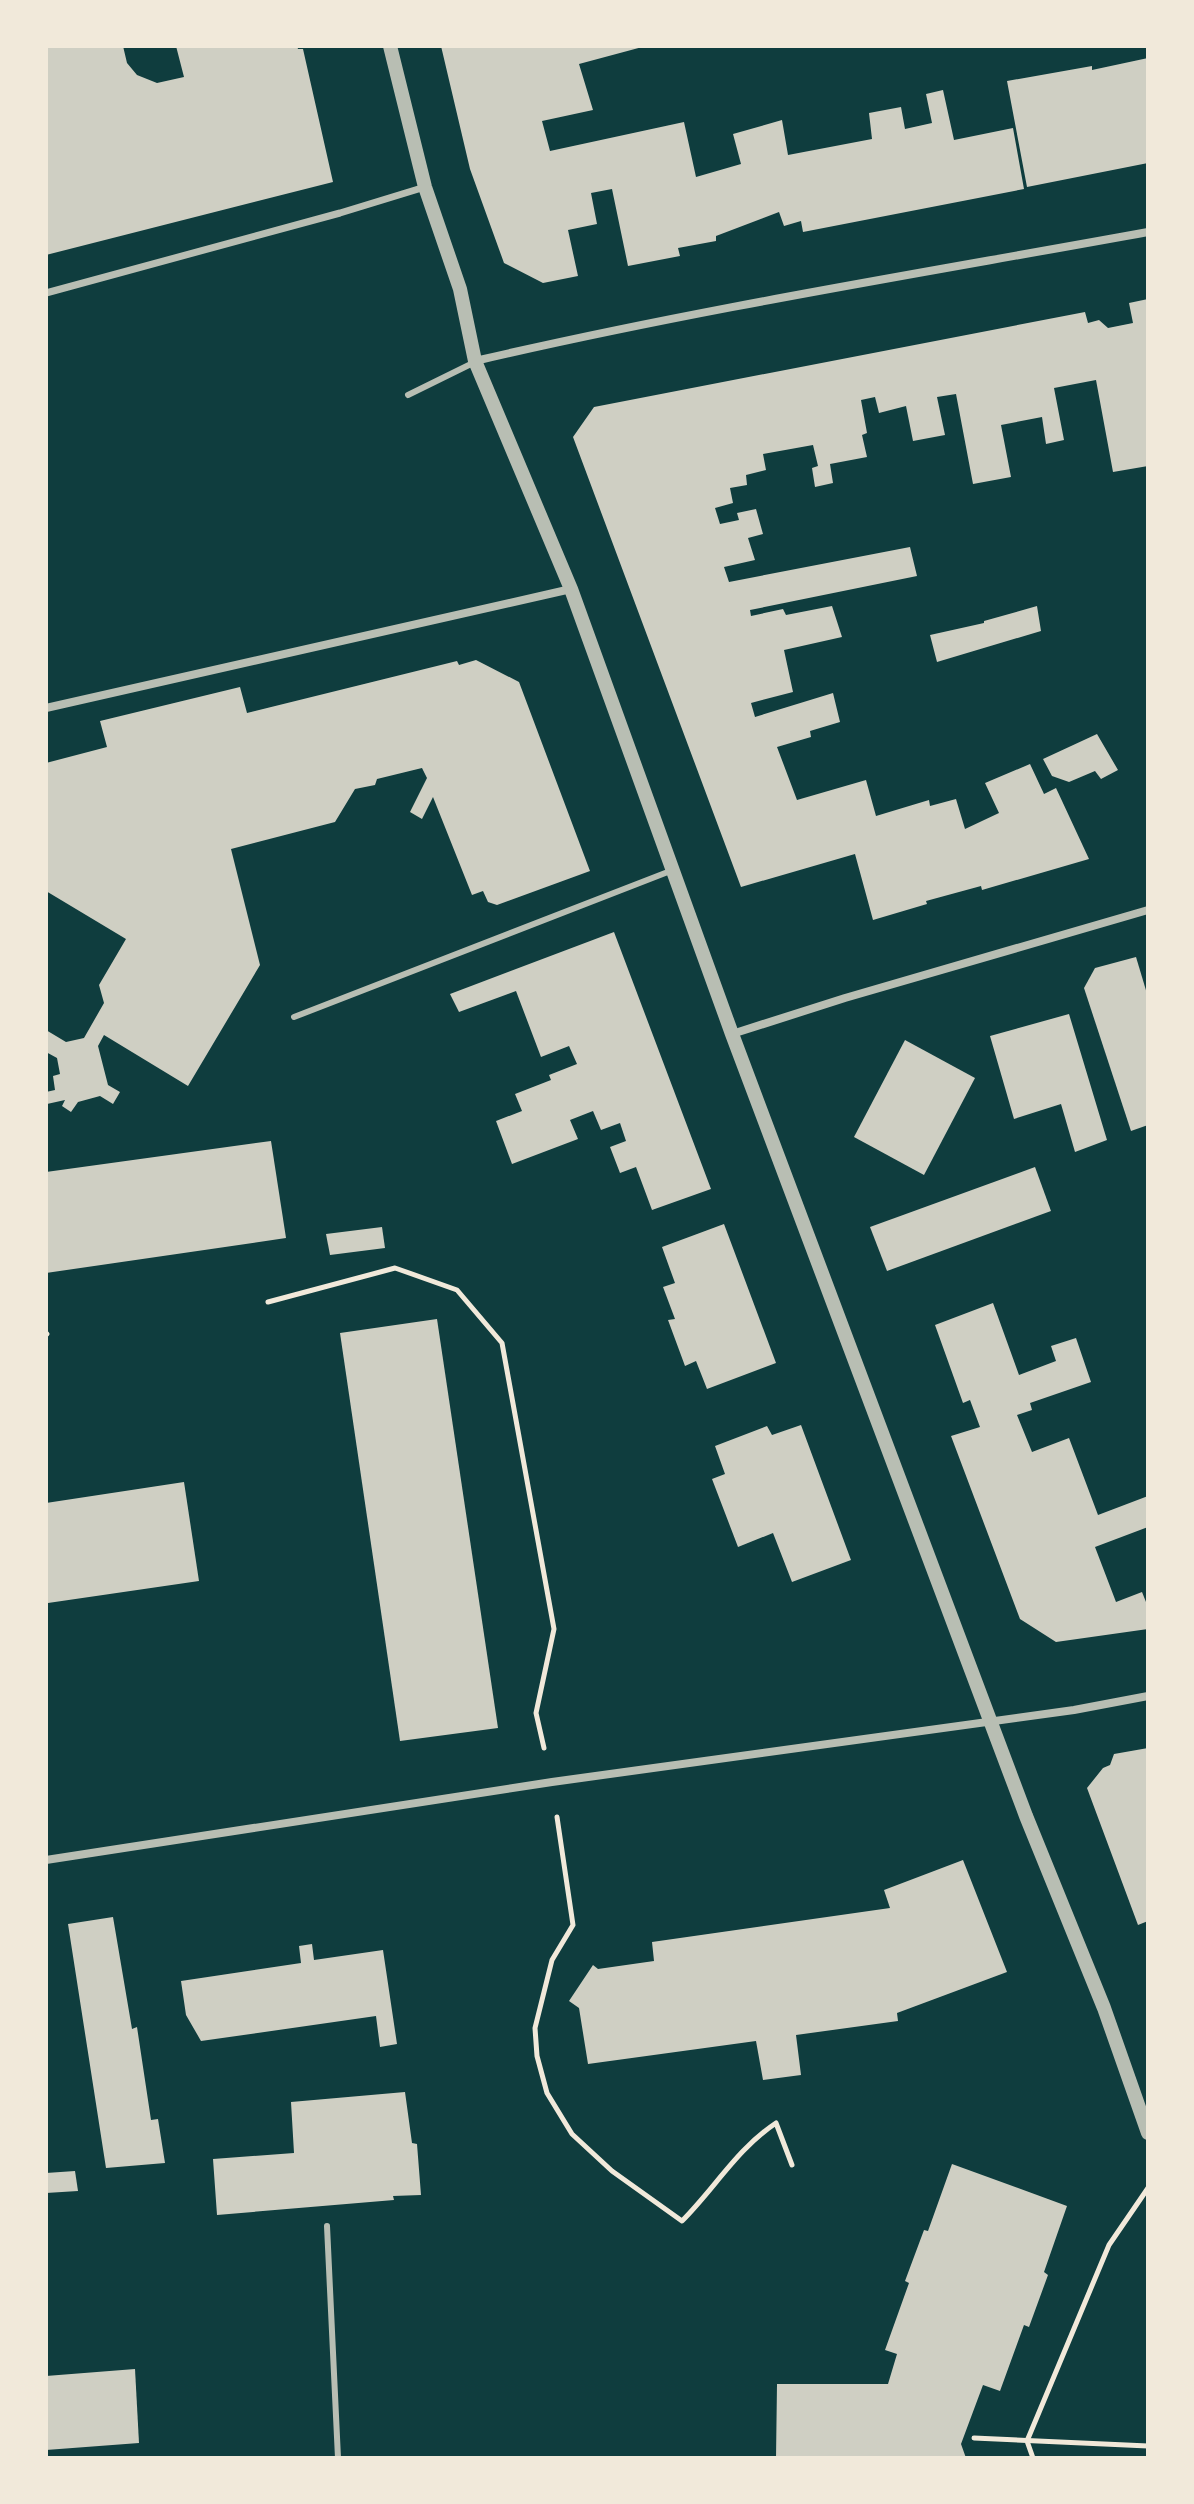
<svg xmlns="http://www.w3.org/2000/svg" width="1194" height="2504" font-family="Signika,sans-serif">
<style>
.building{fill:#cfcfc3}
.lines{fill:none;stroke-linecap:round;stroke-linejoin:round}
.path{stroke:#f1e9da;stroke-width:5}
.service{stroke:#b8beb3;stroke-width:6}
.pedestrian{stroke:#b8beb3;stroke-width:7}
.minor{stroke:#b8beb3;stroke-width:8}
.tertiary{stroke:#b8beb3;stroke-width:14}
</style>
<rect width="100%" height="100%" fill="#0f3d3e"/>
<g class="building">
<path d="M46,46H123L127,63L137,75L157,83L184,77L176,46H297L298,49H303L333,182L46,255Z"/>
<path d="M441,46H646L579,64L593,110L542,121L550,151L684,122L696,177L741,164L733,134L782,120L788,155L872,139L869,113L901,107L905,129L932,123L926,94L943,90L954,140L1013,128L1024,189L803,232L801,221L784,226L779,212L716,236V241L678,248L680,256L628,266L612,189L591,193L597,224L568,230L578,276L543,283L504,263L470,169Z"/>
<path d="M1148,58V163L1027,187L1007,81L1092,66V70Z"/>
<path d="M1148,299V466L1113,472L1096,380L1054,388L1064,440L1046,444L1042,417L1001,425L1011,477L973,484L956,394L937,397L945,435L913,441L906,406L879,413L875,397L861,400L867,433L862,435L867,457L830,464L833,483L815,487L812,468L818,466L813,445L763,454L766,470L746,475L747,485L730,488L733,503L715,508L720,524L739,520L737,513L756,509L763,534L748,538L755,560L724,567L729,582L910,547L917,576L750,610L751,616L783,609L786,615L832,606L842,637L784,650L793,692L751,703L755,717L833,693L840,722L810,731L811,737L777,747L797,800L866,780L876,816L929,800L930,806L956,799L965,829L999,813L985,783L1030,764L1044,794L1056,788L1089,859L982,890L981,886L926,901L927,904L873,920L855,854L741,887L573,437L594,407L1085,312L1088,323L1099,320L1108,328L1133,323L1129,303Z"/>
<path d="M1037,606L1041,631L937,662L930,635L984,623V621Z"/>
<path d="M476,660L519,682L590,871L497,905L488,902L483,891L472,895L433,797L422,819L410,812L427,778L422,768L377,779L375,785L355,789L335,822L231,849L260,965L188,1086L104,1035L98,1046L108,1085L120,1092L113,1104L100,1096L78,1102L71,1112L62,1106L65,1100L47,1104L46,1092L55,1090L53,1076L60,1074L57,1058L46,1052V1030L66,1042L84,1038L104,1003L99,985L126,939L46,891V763L107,747L100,721L240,687L247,713L457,661L459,665Z"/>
<path d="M1097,734L1118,770L1101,779L1095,771L1069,782L1052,776L1043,759Z"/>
<path d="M614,932L711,1189L652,1210L636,1167L620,1173L610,1147L626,1141L620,1123L601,1130L593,1111L570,1120L578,1139L512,1164L496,1121L522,1111L515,1094L551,1080L549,1075L577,1064L569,1046L541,1057L516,991L459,1012L450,994Z"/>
<path d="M1136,957L1148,997V1125L1131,1131L1084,988L1095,968Z"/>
<path d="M1069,1014L1107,1140L1075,1152L1061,1104L1014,1119L990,1036Z"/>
<path d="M905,1040L975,1078L924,1175L854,1137Z"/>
<path d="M271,1141L286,1238L46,1273V1172Z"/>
<path d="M1035,1167L1051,1211L887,1271L870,1227Z"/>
<path d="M724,1224L776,1363L707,1389L696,1361L685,1366L668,1320L675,1319L663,1287L675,1283L662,1247Z"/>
<path d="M382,1227L385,1248L330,1255L326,1234Z"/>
<path d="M993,1303L1019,1375L1056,1361L1051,1346L1076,1338L1091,1382L1030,1403L1032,1410L1017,1415L1032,1452L1069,1438L1098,1515L1148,1496V1527L1095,1547L1116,1602L1142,1592L1148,1607V1629L1056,1642L1020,1619L951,1436L980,1427L970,1400L963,1403L935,1325Z"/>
<path d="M437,1319L498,1728L400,1741L340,1333Z"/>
<path d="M801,1425L851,1560L792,1582L773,1533L738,1547L712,1479L725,1474L715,1446L767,1426L772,1435Z"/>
<path d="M184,1482L199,1581L48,1603L46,1503Z"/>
<path d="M1148,1748V1921L1138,1925L1087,1788L1103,1768L1110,1765L1114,1754Z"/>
<path d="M963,1860L1007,1972L897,2013L898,2021L796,2035L801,2075L763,2080L756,2041L588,2064L579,2008L569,2001L593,1965L598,1969L654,1961L652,1942L890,1908L884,1890Z"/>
<path d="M113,1917L132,2029L137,2027L151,2120L158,2119L165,2163L106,2168L68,1924Z"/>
<path d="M312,1944L314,1960L383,1950L397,2044L380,2047L376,2016L201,2041L186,2015L181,1981L301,1963L299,1946Z"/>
<path d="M405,2092L412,2143L417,2144L421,2195L393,2196L394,2200L217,2215L213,2159L294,2153L291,2102Z"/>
<path d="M952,2164L1067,2206L1044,2272L1048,2275L1029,2327L1024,2325L1000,2391L983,2385L961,2444L966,2458H776L777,2384H888L897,2354L885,2350L909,2283L905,2281L924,2230L928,2231Z"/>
<path d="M75,2171L78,2191L46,2193V2173Z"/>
<path d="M135,2369L139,2443L46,2450V2376Z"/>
</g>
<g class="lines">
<g class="path">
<path d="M268,1302L395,1268L457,1290L502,1343L554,1629L536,1713L544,1748"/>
<path d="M46,1333L47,1334"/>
<path d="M557,1817L573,1925L552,1960L535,2028L537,2056L547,2093L572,2134L612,2171L682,2221C715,2188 737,2149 776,2123L792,2165"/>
<path d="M974,2438L1148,2446"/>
<path d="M1033,2458L1027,2441L1109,2245L1148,2188"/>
</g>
<g class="service">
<path d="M408,395L473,363"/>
<path d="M294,1017L673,870"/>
<path d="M327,2226L338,2458"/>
</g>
<path class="pedestrian" d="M46,293L340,213L425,187"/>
<g class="minor">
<path d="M475,361C698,309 923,273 1148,232"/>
<path d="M46,708L571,589"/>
<path d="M732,1034L845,998L1148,910"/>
<path d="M46,1860L552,1782L1074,1710L1148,1696"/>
</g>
<path class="tertiary" d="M390,46L425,187L460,289L475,361L571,589L732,1034L1026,1816L1104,2008L1148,2133"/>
</g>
<rect width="1194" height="2504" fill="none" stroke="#f1e9da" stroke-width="96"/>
</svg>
